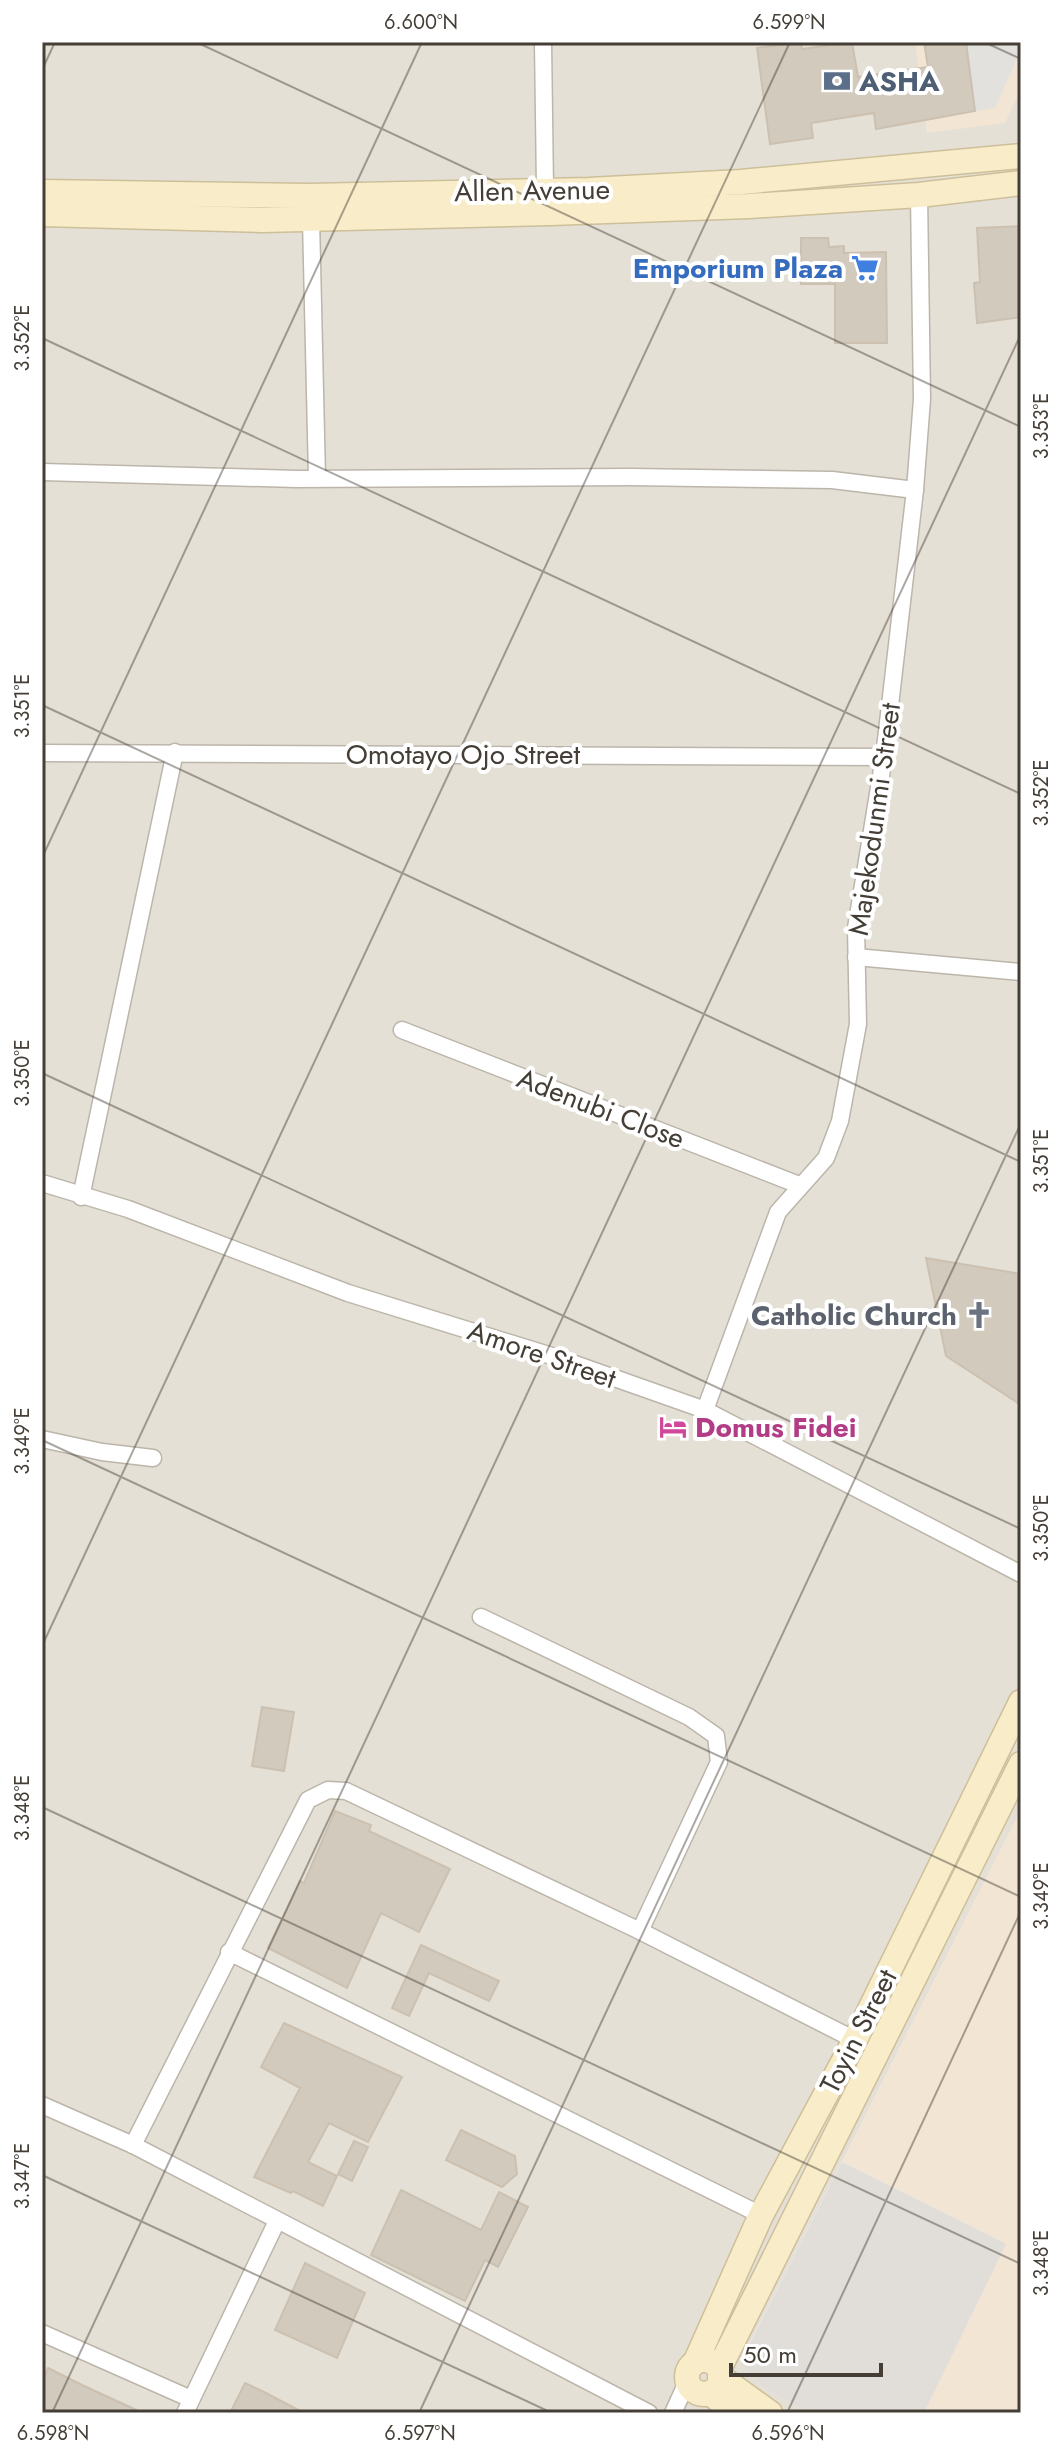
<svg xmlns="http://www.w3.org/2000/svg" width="1063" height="2455" font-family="Jost,sans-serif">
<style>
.residential{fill:#e5e0d5}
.commercial{fill:#f2e5d4}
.industrial{fill:#e1ddd8}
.parking{fill:#e3e1de}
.building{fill:#d2cabd;stroke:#ccc1b1;stroke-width:2}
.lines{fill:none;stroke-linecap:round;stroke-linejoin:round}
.street-casing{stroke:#bcb5aa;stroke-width:19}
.secondary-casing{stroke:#cdbf9a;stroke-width:27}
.street{stroke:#fff;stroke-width:16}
.secondary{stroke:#f9edc9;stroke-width:24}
.ticks{fill:none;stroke:#443e36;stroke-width:2;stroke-opacity:0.45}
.labels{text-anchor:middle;stroke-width:8;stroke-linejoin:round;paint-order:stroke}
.service-label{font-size:28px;font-weight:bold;fill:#4e5e75;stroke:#fff;text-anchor:start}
.street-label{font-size:28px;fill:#443e36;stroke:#fff}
.shop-label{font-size:28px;font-weight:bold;fill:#366cbe;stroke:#fff;text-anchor:end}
.worship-label{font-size:28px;font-weight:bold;fill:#5b616d;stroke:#fff;text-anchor:end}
.hotel-label{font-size:28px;font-weight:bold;fill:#b23c85;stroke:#fff;text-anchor:start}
.neatline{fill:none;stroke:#443e36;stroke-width:3}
.ticks-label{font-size:20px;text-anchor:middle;fill:#443e36}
</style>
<rect width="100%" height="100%" fill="#f2eee7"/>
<path class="residential" d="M42,42H1021V1810L740,2362L765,2389L810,2413H42Z"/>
<g class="commercial">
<path d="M915,42H1021V89L1005,123L927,133Z"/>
<path d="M1021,1810V2413H924L1005,2244L842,2162Z"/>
</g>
<path class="industrial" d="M842,2162L1006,2244L924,2413H810L765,2389L740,2363Z"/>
<path class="parking" d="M966,42H1021V50L995,108L975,111Z"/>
<g class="building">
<path d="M801,42L802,49L852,42L858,77L928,67L924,42H966L975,111L876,129L874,113L811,123L813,138L770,144L757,48Z"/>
<path d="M1021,226V317L977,323L974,283L980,282L977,228Z"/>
<path d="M801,238H828L829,247L844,246V253L886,252L887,343H835V284H801Z"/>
<path d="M926,1258L1021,1274V1405L946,1356Z"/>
<path d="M262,1707L294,1712L284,1771L252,1766Z"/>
<path d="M335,1811L371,1825L369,1831L450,1869L419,1932L381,1913L347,1988L268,1948L300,1881L304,1883Z"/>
<path d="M421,1945L499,1981L489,2001L429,1973L409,2016L392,2008Z"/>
<path d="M284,2023L402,2077L368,2142L329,2123L308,2162L337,2176L323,2206L293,2191L291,2193L254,2177L300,2088L261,2067Z"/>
<path d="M461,2130L515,2156L517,2174L502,2187L446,2160Z"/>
<path d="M354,2141L368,2147L352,2181L338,2174Z"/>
<path d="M401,2190L481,2230L499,2192L528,2207L498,2267L485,2260L465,2301L371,2255Z"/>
<path d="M305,2263L365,2293L337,2358L275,2330Z"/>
<path d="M48,2368L82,2385L143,2413H42V2381Z"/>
<path d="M245,2383L262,2391L304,2413H230Z"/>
</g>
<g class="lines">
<g class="street-casing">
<g id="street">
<path d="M543,42L545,189"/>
<path d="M311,219L317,478"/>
<path d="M42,472L297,479L631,477L832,480L915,490"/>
<path d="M42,753L884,757"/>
<path d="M856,957L1021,972"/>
<path d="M402,1030L799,1185"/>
<path d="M42,1183L128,1209L348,1293L555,1357L705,1410L1021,1574"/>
<path d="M81,1197L175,752"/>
<path d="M705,1410L778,1212L826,1158L840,1121L858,1024L856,928L884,757L915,490L922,399L919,195"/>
<path d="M42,1439L102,1452L153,1458"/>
<path d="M481,1617L689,1717L716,1736L719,1762L640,1931"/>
<path d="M229,1952L761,2215"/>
<path d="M42,2105L133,2145L649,2413"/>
<path d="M133,2145L308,1800L328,1790L346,1791L640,1931L855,2040"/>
<path d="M42,2333L191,2399"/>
<path d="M185,2413L277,2221"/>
<path d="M673,2413L687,2382"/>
</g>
</g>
<g class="secondary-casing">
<g id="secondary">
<path d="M42,192L310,196L589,190L741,182L1021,156"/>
<path d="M42,214L262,220L550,213L749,206L919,195L1021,183"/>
<circle cx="704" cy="2377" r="17"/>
<path d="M696,2361L761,2215L855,2040L1021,1702"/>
<path d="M719,2369L1021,1764"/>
<path d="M720,2377L770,2413"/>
<path d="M710,2393L735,2413"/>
</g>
</g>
<use href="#street" class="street"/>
<use href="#secondary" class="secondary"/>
</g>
<path class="ticks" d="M196,42L1021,427M984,42L1021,59M42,70L55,42M42,338L1021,794M42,705L1021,1162M42,858L422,42M42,1073L1021,1529M42,1440L1021,1897M42,1646L790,42M42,1807L1021,2264M42,2175L552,2413M52,2413L1021,334M419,2413L1021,1123M787,2413L1021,1911"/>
<defs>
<g id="bank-bare" transform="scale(2.16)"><path d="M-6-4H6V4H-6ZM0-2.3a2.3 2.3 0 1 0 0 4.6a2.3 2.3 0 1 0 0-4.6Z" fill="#5c6f8a" stroke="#fff" stroke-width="2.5" paint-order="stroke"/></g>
<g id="supermarket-bare" transform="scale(2.16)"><path d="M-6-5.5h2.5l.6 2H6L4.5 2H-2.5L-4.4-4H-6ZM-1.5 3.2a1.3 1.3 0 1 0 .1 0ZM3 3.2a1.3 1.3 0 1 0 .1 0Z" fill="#3f7fe0" stroke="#fff" stroke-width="2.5" paint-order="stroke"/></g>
<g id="church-bare" transform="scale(2.16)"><path d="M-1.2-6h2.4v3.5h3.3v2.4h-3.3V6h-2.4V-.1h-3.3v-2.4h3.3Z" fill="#6b7280" stroke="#fff" stroke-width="2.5" paint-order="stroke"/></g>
<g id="hotel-bare" transform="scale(2.16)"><path d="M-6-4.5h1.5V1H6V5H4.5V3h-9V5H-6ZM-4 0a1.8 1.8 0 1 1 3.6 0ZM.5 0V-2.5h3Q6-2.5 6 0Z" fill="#d1479c" stroke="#fff" stroke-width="2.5" paint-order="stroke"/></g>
</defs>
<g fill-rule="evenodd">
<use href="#bank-bare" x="837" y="81"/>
<use href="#supermarket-bare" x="865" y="268"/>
<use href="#church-bare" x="979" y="1315"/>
<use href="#hotel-bare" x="673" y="1427"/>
</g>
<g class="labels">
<g class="service-label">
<text x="859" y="91">ASHA</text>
</g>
<g class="street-label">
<text transform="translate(532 190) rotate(-1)" y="10">Allen Avenue</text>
<text x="463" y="764">Omotayo Ojo Street</text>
<text transform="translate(874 819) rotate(-82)" y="10">Majekodunmi Street</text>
<text transform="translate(601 1108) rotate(21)" y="10">Adenubi Close</text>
<text transform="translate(542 1354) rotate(19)" y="10">Amore Street</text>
<text transform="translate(858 2031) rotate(-63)" y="10">Toyin Street</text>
</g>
<g class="shop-label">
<text x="843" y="278">Emporium Plaza</text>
</g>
<g class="worship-label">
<text x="957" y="1325">Catholic Church</text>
</g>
<g class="hotel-label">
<text x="695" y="1437">Domus Fidei</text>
</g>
</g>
<rect width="1063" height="2455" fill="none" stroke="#ffffff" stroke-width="88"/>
<path d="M731 2363v12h150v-12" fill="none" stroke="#443e36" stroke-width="4"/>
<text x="743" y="2363" font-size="24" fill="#443e36" stroke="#ffffff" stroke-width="6" paint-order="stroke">50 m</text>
<rect x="44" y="44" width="975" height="2367" class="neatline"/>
<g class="ticks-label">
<text x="421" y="29">6.600°N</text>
<text x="789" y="29">6.599°N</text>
<text transform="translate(22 338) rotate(-90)" y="7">3.352°E</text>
<text transform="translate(1041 426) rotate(-90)" y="7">3.353°E</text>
<text transform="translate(22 706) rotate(-90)" y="7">3.351°E</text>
<text transform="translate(1041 793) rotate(-90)" y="7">3.352°E</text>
<text transform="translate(22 1073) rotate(-90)" y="7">3.350°E</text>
<text transform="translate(1041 1161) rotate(-90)" y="7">3.351°E</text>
<text transform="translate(22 1441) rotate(-90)" y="7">3.349°E</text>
<text transform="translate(1041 1528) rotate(-90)" y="7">3.350°E</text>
<text transform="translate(22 1808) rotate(-90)" y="7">3.348°E</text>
<text transform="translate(1041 1896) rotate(-90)" y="7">3.349°E</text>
<text transform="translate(22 2176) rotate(-90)" y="7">3.347°E</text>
<text transform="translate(1041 2263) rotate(-90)" y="7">3.348°E</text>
<text x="53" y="2440">6.598°N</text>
<text x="420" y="2440">6.597°N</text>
<text x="788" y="2440">6.596°N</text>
</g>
</svg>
